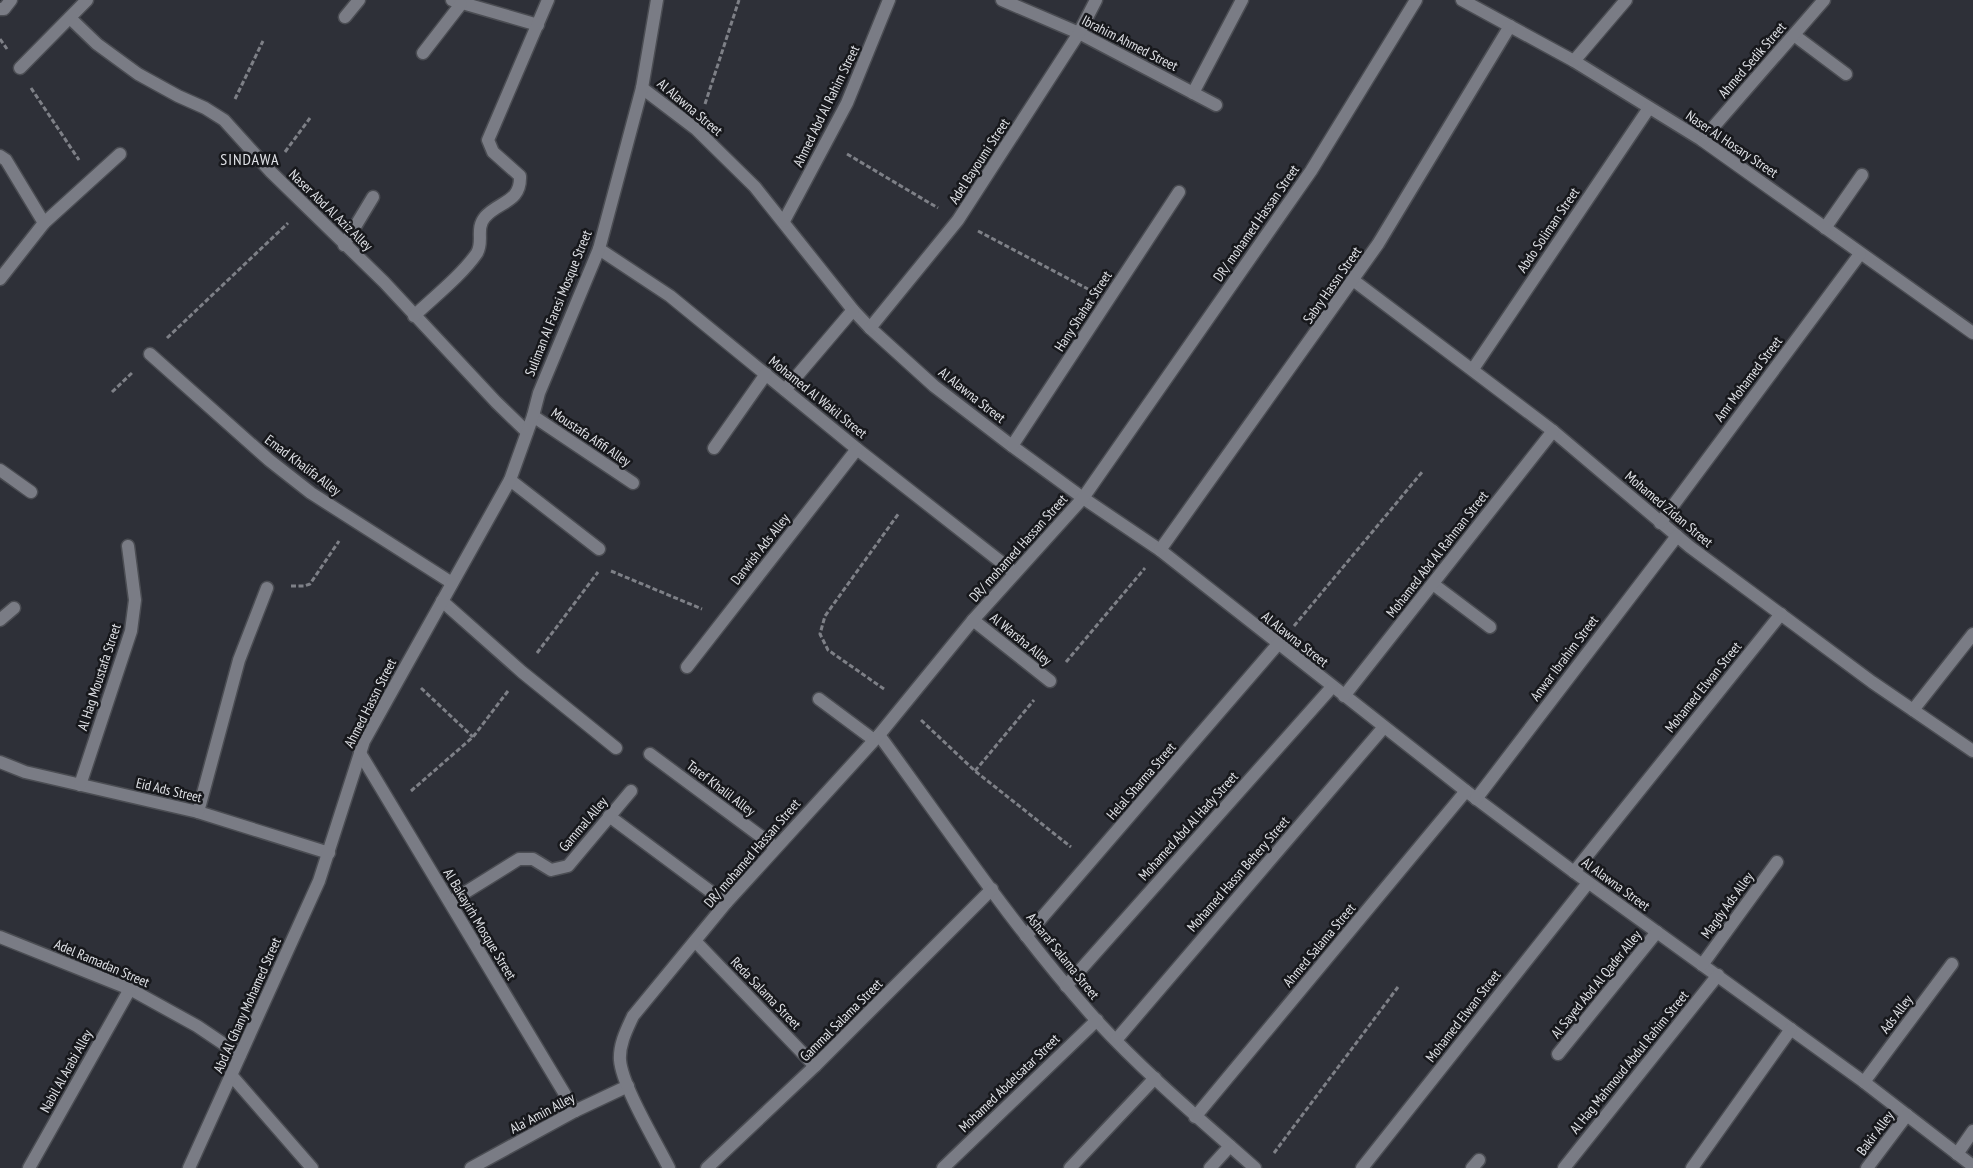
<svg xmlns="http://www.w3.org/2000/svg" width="1973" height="1168" font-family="'PT Sans Narrow',sans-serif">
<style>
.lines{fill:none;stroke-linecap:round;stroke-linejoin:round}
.minor-casing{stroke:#4b4d53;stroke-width:15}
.path{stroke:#7e8087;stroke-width:3;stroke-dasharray:5 2.5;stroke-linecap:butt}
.minor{stroke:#7a7c85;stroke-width:12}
.labels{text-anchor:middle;stroke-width:5;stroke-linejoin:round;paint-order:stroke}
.street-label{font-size:14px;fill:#e0e2e7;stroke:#17181c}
.quarter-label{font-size:16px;letter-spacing:1px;fill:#e0e2e7;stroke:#17181c}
</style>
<rect width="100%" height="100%" fill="#2e3038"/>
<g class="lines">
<g class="minor-casing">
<g id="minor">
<path d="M452,0L538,25"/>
<path d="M1002,0L1079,33L1216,105"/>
<path d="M1462,0L1574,61L1702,140L1973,333"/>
<path d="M0,9H4L11,0"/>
<path d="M345,17L359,0"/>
<path d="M70,18L97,44L138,74L178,96L205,108L224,120L271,172L384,282L496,402L527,432"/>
<path d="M1794,35L1846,74"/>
<path d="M423,53L461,4"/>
<path d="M1574,61L1626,0"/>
<path d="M20,68L87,0"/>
<path d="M642,88L696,129L755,187L853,310L870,328L934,386L1012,446L1083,498L1160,550L1466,791L1574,872L1864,1082L1973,1166"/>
<path d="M1193,93L1242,0"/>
<path d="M1702,140L1824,0"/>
<path d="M0,156L6,160L44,223"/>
<path d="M784,221L847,103L889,0"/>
<path d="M1825,228L1862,175"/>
<path d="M344,245L373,197"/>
<path d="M599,249L670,296L857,449L1015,573"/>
<path d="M0,279L44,223L120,154"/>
<path d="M1353,280L1553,431L1690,547L1872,682L1973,751"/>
<path d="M414,316C433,298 463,274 477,253C484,241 475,229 485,217C499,201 521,203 520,176L493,152L488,140L548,0"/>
<path d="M870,328L958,220L1079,33L1096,0"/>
<path d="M150,354L269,460L311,493L452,583"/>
<path d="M1473,369L1649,108"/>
<path d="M785,390L853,310"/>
<path d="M533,416L633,483"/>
<path d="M1012,446L1179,192"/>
<path d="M714,448L766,374"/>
<path d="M0,470L31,492"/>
<path d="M510,480L599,549"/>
<path d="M1660,523L1860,254"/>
<path d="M1160,550L1378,244L1510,26"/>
<path d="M1433,584L1490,627"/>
<path d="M442,601L522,672L616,748"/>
<path d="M0,620L14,608"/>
<path d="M973,620L1050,681"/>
<path d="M687,667L857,449"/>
<path d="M1344,696L1553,431"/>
<path d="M819,699L874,740"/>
<path d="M1913,710L1973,634"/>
<path d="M879,735C950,832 1017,932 1097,1021C1146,1074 1201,1120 1255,1168"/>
<path d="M360,753L575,1111"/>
<path d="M650,754L775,847"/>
<path d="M0,762L25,772L198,812L329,853"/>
<path d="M80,785L131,631L135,600L128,546"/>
<path d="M1476,799L1677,536"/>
<path d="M198,812L239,660L267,588"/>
<path d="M609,816L726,903"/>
<path d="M1574,872L1781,614"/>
<path d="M450,902L519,859H533L551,870L568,866L631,791"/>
<path d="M1026,936L1278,644"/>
<path d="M0,937L130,989L197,1026L240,1055"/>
<path d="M695,941L815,1066"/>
<path d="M1702,965L1777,862"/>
<path d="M1066,986L1332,687"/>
<path d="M1116,1040L1384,727"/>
<path d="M1558,1054L1657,932"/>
<path d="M231,1075L312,1168"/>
<path d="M1864,1082L1952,964"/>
<path d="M1195,1117L1466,791"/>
<path d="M1957,1154L1973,1131"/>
<path d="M29,1168L130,989"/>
<path d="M189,1168L319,881L364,741L510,480L533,416L539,393L599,249L642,88L657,0"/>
<path d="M471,1168L575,1111L628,1086"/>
<path d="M669,1168C656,1142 622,1086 620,1060C619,1044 627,1029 633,1016L726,903L879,735L973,620L1083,498L1311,171L1416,0"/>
<path d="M707,1168L815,1066L992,889"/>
<path d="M943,1168L1097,1020"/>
<path d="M1070,1168L1155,1078"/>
<path d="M1210,1168L1230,1146"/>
<path d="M1362,1168L1588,883"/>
<path d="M1472,1168L1479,1160"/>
<path d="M1564,1168L1718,975"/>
<path d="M1692,1168L1791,1029"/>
<path d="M1867,1168L1907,1115"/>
</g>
</g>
<g class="path">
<path d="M0,39L7,49"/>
<path d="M31,88L79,160"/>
<path d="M235,99L263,41"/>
<path d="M705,104L739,0"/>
<path d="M285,152L310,118"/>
<path d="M847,154L938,208"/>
<path d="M978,231L1088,289"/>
<path d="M167,338L288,223"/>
<path d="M112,392L133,372"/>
<path d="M611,571L702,609"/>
<path d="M291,586H304L310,584L339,541"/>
<path d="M1294,626L1423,471"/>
<path d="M537,653L598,572"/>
<path d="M1066,662L1145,568"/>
<path d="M421,688L473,737"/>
<path d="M884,689L828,650L820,634L825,616L899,513"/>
<path d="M921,720L975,771L1071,847"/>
<path d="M975,771L1034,700"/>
<path d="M411,791L473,737L508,691"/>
<path d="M1274,1153L1398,987"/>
</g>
<use href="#minor" class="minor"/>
</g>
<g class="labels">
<g class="street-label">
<text transform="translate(1130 43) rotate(27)" y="5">Ibrahim Ahmed Street</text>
<text transform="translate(1752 60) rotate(-49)" y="5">Ahmed Sedik Street</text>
<text transform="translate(826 106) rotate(-64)" y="5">Ahmed Abd Al Rahim Street</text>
<text transform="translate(690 107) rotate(40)" y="5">Al Alawna Street</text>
<text transform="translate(1732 144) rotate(34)" y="5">Naser Al Hosary Street</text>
<text transform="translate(979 161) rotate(-57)" y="5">Adel Bayoumi Street</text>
<text transform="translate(331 210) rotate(44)" y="5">Naser Abd Al Aziz Alley</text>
<text transform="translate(1256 223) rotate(-55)" y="5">DR/ mohamed Hassan Street</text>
<text transform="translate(1548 230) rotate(-56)" y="5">Abdo Soliman Street</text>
<text transform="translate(1332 285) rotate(-55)" y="5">Sabry Hassn Street</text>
<text transform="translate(558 303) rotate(-68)" y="5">Suliman Al Faresi Mosque Street</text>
<text transform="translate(1083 311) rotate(-57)" y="5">Hany Shahat Street</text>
<text transform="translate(1748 379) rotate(-53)" y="5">Amr Mohamed Street</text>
<text transform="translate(972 395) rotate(38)" y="5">Al Alawna Street</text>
<text transform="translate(818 397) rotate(39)" y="5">Mohamed Al Wakil Street</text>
<text transform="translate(591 437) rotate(34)" y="5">Moustafa Afifi Alley</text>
<text transform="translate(303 465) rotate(37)" y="5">Emad Khalifa Alley</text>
<text transform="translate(1669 509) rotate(40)" y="5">Mohamed Zidan Street</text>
<text transform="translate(1018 548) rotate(-48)" y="5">DR/ mohamed Hassan Street</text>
<text transform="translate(760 549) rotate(-52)" y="5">Darwish Ads Alley</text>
<text transform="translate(1437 554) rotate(-52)" y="5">Mohamed Abd Al Rahman Street</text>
<text transform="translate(1021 639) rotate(39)" y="5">Al Warsha Alley</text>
<text transform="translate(1295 639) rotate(38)" y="5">Al Alawna Street</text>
<text transform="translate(1564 658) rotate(-53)" y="5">Anwar Ibrahim Street</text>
<text transform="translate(99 677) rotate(-72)" y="5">Al Hag Moustafa Street</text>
<text transform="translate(1703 687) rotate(-51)" y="5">Mohamed Elwan Street</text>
<text transform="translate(370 703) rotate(-63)" y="5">Ahmed Hassn Street</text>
<text transform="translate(1141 781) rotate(-49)" y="5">Helal Sharma Street</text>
<text transform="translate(721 788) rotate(37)" y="5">Taref Khalil Alley</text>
<text transform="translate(169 790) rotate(13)" y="5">Eid Ads Street</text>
<text transform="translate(583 824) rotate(-50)" y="5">Gammal Alley</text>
<text transform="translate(1188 826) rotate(-48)" y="5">Mohamed Abd Al Hady Street</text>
<text transform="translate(752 853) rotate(-49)" y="5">DR/ mohamed Hassan Street</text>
<text transform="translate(1238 874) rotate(-49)" y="5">Mohamed Hassn Behery Street</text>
<text transform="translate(1616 884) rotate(36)" y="5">Al Alawna Street</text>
<text transform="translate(1727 905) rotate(-54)" y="5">Magdy Ads Alley</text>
<text transform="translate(480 924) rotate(59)" y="5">Al Bakayirh Mosque Street</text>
<text transform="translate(1319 945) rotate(-50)" y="5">Ahmed Salama Street</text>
<text transform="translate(1063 956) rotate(51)" y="5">Asharaf Salama Street</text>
<text transform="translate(102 963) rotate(23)" y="5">Adel Ramadan Street</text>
<text transform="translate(1596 984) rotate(-51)" y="5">Al Sayed Abd Al Qader Alley</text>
<text transform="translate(766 993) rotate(46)" y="5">Reda Salama Street</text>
<text transform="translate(247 1005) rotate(-66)" y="5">Abd Al Ghany Mohamed Street</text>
<text transform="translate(1896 1014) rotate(-53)" y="5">Ads Alley</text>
<text transform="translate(1463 1016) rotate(-52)" y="5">Mohamed Elwan Street</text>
<text transform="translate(841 1020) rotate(-45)" y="5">Gammal Salama Street</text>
<text transform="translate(1629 1062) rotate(-51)" y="5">Al Hag Mahmoud Abdul Rahim Street</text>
<text transform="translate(66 1071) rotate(-61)" y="5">Nabil Al Arabi Alley</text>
<text transform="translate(1009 1083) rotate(-44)" y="5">Mohamed Abdelsatar Street</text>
<text transform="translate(542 1113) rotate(-28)" y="5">Ala' Amin Alley</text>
<text transform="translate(1875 1133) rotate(-53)" y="5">Bakir Alley</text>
</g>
<g class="quarter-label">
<text x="250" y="165">SINDAWA</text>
</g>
</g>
</svg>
